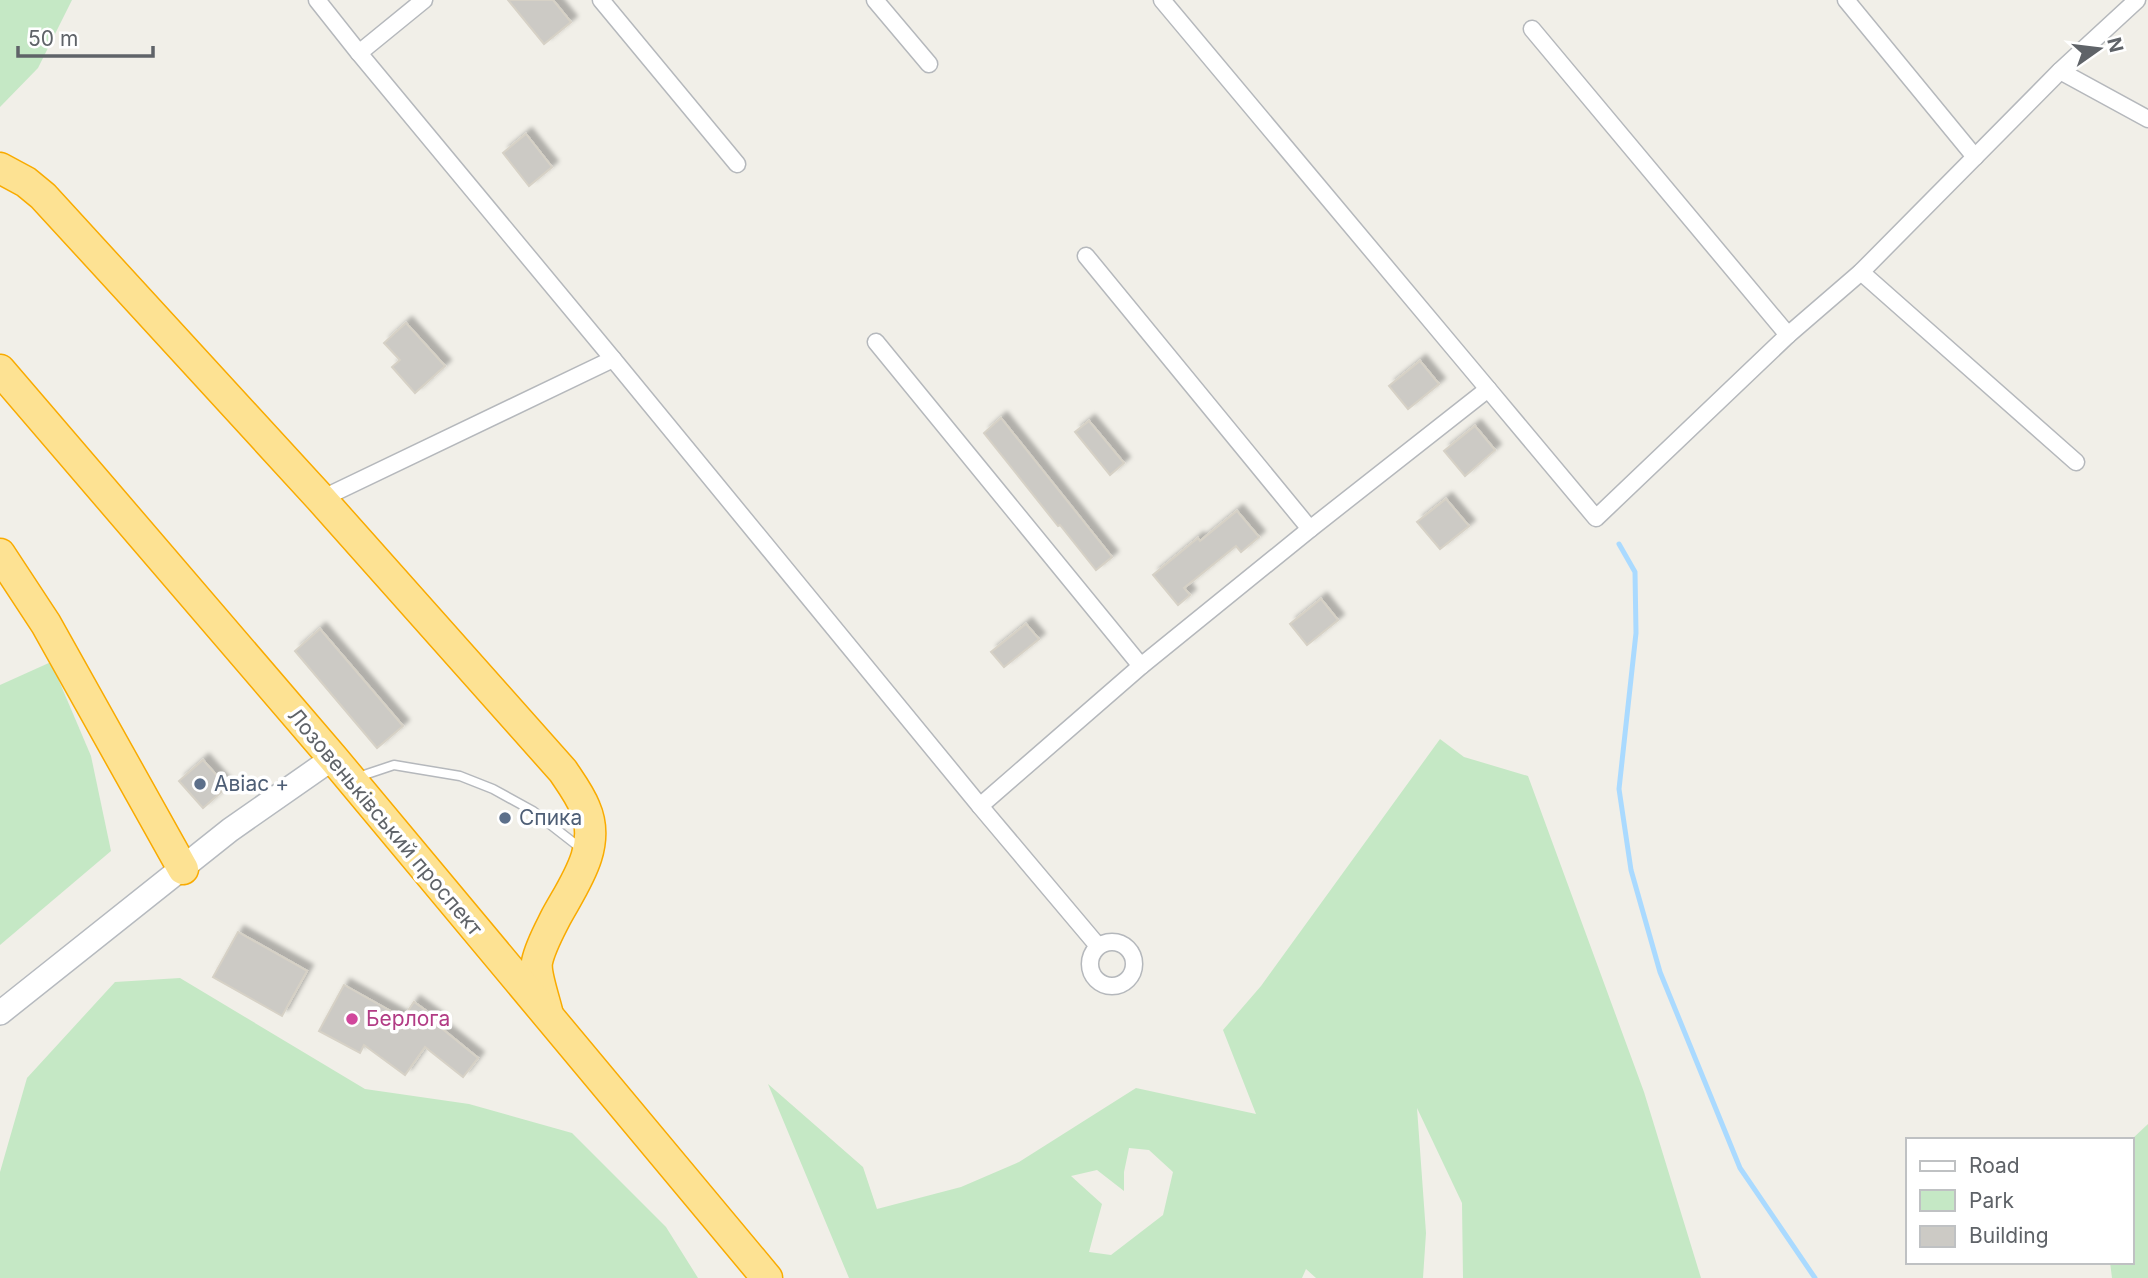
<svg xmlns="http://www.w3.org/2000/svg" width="2148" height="1278" font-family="Inter,sans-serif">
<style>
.green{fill:#c5e8c5;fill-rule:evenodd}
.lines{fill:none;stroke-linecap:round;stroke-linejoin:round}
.stream{stroke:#aadaff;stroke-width:5}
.building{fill:#cccac5;stroke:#d6d1c6;stroke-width:2;filter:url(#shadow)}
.lane-casing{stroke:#b5b8bc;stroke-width:11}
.street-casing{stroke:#b5b8bc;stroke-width:19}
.secondary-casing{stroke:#b6babf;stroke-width:26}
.highway-casing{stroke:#f9ab00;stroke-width:33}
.lane{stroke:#fff;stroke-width:8}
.street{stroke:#fff;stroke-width:16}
.secondary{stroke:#fff;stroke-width:23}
.highway{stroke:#fde293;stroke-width:30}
.service-dot{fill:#5c6f8a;stroke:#fff;stroke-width:2.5}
.hotel-dot{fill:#d1479c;stroke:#fff;stroke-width:2.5}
.labels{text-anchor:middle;stroke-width:7;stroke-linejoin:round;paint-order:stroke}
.service-label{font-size:21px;fill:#4e5e75;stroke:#fff;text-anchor:start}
.street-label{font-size:21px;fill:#5f6368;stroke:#fff}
.hotel-label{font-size:21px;fill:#b23c85;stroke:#fff;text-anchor:start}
</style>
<defs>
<filter id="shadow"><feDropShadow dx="6" dy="-6" stdDeviation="2" flood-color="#0004"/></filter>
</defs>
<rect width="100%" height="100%" fill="#f1efe8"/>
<g class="green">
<path d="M0,0H72L38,68L0,107Z"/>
<path d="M51,662L91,756L111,851L0,945V685Z"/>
<path d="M1440,739L1464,757L1528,776L1644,1092L1701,1278H1463L1462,1203L1417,1108L1426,1233L1423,1278H1316L1306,1269L1302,1278H849L768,1084L863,1167L877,1209L961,1187L1019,1162L1136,1088L1256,1114L1223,1030L1261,986ZM1129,1148L1149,1150L1173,1172L1163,1215L1111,1255L1089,1252L1102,1204L1071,1176L1097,1170L1124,1191V1172Z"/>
<path d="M180,978L365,1089L469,1104L572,1133L666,1227L698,1278H0V1172L27,1078L115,982Z"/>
<path d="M2148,1124V1278H2112L2110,1262H2132L2131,1140Z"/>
</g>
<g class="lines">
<path class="stream" d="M1619,544L1635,572L1636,633L1619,789L1631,870L1660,972L1740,1168L1815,1278"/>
</g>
<g class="building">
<path d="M508,0H553L571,22L544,44Z"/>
<path d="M526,134L552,167L529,186L503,153Z"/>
<path d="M406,323L445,366L415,393L392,367L400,360L384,343Z"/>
<path d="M1420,361L1439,384L1408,409L1389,386Z"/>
<path d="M1001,418L1112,557L1096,570L1060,525L1058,526L984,433Z"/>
<path d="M1089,421L1124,463L1110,475L1075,432Z"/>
<path d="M1475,426L1495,450L1465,476L1444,451Z"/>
<path d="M1446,499L1469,526L1440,549L1417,522Z"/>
<path d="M1237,511L1259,537L1241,552L1236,546L1184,588L1190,595L1178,605L1153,575L1198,538L1200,541Z"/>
<path d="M1321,599L1338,620L1307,645L1290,624Z"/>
<path d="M1026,624L1039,639L1004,667L991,652Z"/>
<path d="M320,629L403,726L377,748L295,651Z"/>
<path d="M203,760L227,787L203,808L179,781Z"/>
<path d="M238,932L307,971L282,1016L213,977Z"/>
<path d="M344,985L403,1018L414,1002L443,1023L440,1027L478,1058L463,1077L425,1047L405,1075L364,1045L360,1053L319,1031Z"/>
</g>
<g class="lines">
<g class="lane-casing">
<path id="lane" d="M358,777L394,765L460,776L493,789L533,811L583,850"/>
</g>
<g class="street-casing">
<g id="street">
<path d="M317,0L359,53"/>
<path d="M424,0L359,53L613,359"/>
<path d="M601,0L737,164"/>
<path d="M875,0L929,64"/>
<path d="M1162,0L1488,389"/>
<path d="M1846,0L1975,157"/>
<path d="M1532,29L1788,335"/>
<path d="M2060,71L2148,119"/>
<path d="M1086,256L1310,529"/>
<path d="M1861,272L2076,462"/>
<path d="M876,342L1141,666"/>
<path d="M321,499L613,359L980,806L1141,666L1310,529L1488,389L1596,518L1788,335L1861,272L2060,71L2137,0"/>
<path d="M980,806L1098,946"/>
<circle cx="1112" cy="964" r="22"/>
</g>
</g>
<g class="secondary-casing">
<path id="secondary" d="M0,1013L230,830L333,758"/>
</g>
<g class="highway-casing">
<g id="highway">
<path d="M0,168L26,182L43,196L321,499L563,771C571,783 580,795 585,808C602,847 574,884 556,917C549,931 540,947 537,962C535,974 545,1001 548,1015"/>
<path d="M0,370L333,758L767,1278"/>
<path d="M0,554L46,624L183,869"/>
</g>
</g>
<use href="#lane" class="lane"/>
<use href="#street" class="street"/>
<use href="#secondary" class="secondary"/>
<use href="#highway" class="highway"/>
</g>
<g class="service-dot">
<circle cx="200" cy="784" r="7"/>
<circle cx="505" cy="818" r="7"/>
</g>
<circle class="hotel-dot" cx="352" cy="1019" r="7"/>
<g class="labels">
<g class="service-label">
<text x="214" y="791">Авiас +</text>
<text x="519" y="825">Спика</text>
</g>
<g class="street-label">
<text transform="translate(385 822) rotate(50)" y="7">Лозовеньківський проспект</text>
</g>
<g class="hotel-label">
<text x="366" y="1026">Берлога</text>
</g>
</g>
<rect x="1906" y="1138" width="228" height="126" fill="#ffffff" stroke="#bfc1c3" stroke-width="2"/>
<rect x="1920" y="1161" width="35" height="10" fill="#ffffff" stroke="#bfc1c3" stroke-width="2"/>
<text x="1969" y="1173" font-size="21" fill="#5f6368">Road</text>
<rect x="1920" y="1190" width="35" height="21" fill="#c5e8c5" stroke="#bfc1c3" stroke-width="2"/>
<text x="1969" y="1208" font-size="21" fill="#5f6368">Park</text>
<rect x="1920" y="1226" width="35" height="21" fill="#cccac5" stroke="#bfc1c3" stroke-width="2"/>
<text x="1969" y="1243" font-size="21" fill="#5f6368">Building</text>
<g transform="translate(2099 49) rotate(76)" stroke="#ffffff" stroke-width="5" paint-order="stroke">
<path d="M0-5L12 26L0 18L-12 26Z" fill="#5f6368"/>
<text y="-10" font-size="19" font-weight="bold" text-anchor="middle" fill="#5f6368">N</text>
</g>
<path d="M18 46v10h135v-10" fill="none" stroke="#5f6368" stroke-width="3.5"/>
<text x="28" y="46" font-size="21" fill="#5f6368" stroke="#ffffff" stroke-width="5" paint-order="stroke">50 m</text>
</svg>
